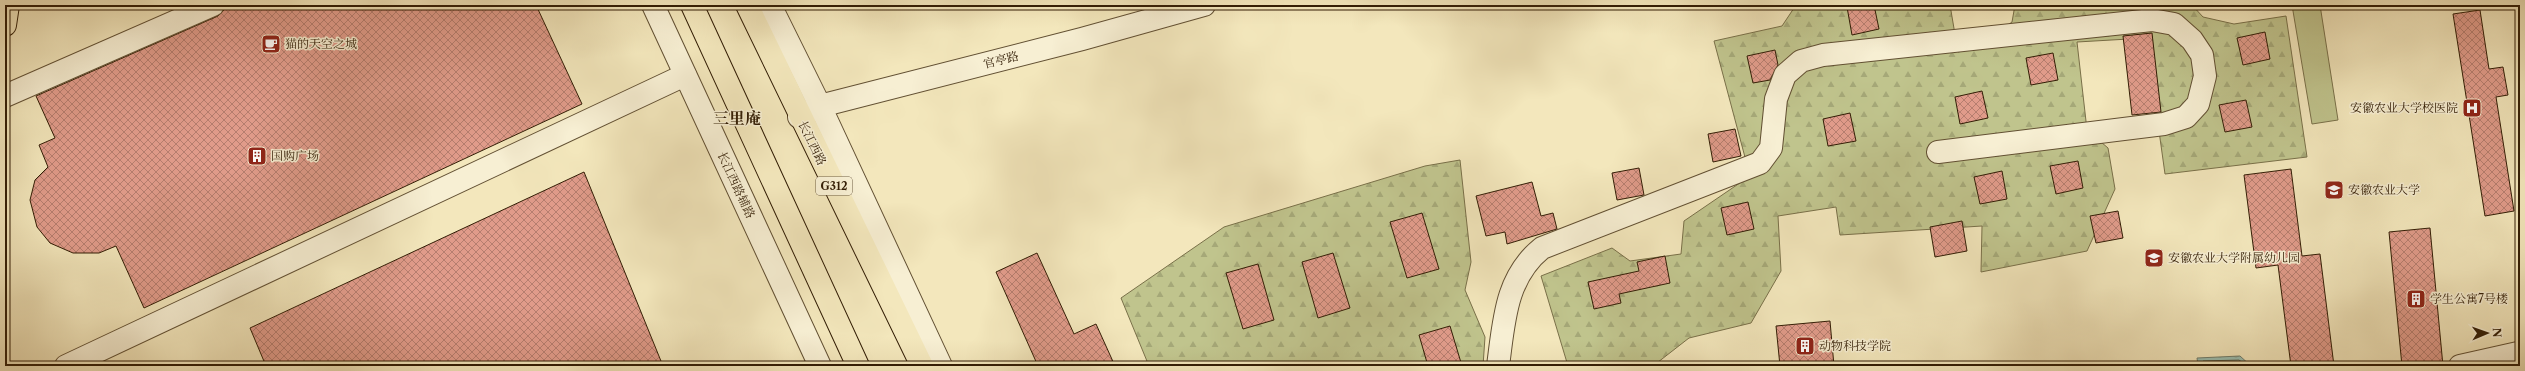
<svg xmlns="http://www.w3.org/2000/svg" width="2525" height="371" font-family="'Libre Caslon Text','Noto Serif SC',serif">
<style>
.grass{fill:#c0c48d;stroke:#797049}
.forest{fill:url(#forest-firs);stroke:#797049}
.water{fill:url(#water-waves);stroke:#717e6c}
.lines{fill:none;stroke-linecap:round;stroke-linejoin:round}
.shore{stroke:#666e5b;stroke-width:1}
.building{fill:url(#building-cross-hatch);stroke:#321d05}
.minor-casing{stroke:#625033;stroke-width:24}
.highway-casing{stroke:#321d05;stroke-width:24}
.minor{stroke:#f7efd3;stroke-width:22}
.highway{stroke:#f3e7bc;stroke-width:22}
.labels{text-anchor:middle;stroke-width:3;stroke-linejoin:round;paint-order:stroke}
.shield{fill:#f7efd3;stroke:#6d5c43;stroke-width:1}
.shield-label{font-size:11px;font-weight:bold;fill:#321d05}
.poi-label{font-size:12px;fill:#321d05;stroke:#f7efd3;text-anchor:start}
.street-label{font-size:12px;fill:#321d05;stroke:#f7efd3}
.district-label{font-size:16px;font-weight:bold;fill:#321d05;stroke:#f7efd3}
</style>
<defs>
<pattern id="forest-firs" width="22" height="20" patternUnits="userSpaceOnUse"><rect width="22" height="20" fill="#c0c48d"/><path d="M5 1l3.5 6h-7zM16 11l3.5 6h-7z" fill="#a5a878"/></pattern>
<pattern id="water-waves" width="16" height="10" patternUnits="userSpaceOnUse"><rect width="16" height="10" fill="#9bbfb1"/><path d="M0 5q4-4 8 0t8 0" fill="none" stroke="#7f9b8e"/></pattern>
<pattern id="building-cross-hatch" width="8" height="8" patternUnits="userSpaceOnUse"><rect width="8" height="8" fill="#e09b8a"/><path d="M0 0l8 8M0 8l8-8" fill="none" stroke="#b67e6f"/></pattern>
</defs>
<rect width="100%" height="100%" fill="#f3e7bc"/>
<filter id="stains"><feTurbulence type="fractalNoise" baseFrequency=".005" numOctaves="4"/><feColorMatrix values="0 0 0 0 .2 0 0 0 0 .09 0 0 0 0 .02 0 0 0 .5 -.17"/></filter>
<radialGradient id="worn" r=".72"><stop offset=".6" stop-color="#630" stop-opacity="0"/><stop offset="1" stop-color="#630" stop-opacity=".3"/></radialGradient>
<path class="grass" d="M2292,5H2320L2338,120L2312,124Z"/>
<g class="forest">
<path d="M1796,5H1950L1958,52L1977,48L2012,22L2015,5H2192L2203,17L2234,24L2286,16L2307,157L2165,174L2146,38L2077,42L2087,130L2108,148L2115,189L2087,251L1981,272L1982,226L1840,235L1836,207L1778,216L1781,271L1751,323L1689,338L1653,366H1568L1541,276L1612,248L1630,261L1681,254L1684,221L1750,176L1714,41L1782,26Z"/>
<path d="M1460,160L1471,262L1465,290L1485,337L1483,366H1149L1121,298L1224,227L1425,166Z"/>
</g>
<path class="water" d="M2240,356L2251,366H2198L2197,358Z"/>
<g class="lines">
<path class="shore" d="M2202,366L2203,361L2239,360L2247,366"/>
</g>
<g class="building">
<path d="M229,5H536L582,104L144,308L116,246L99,253H73L50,243L37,227L30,200L35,180L48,167L39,145L55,138L36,96L218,16Z"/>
<path d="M1859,5H1874L1879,29L1852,35L1847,7Z"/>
<path d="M2480,10L2489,69L2503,67L2508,95L2496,97L2514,211L2485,216L2453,14Z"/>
<path d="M2265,32L2270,59L2243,65L2237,38Z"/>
<path d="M2152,33L2161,112L2132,115L2123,36Z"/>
<path d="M1775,50L1778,65L1770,80L1753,83L1747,56Z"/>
<path d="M2053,53L2058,80L2031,85L2026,58Z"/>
<path d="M1982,91L1988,118L1960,124L1955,97Z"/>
<path d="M2246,100L2252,127L2225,132L2219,105Z"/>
<path d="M1850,113L1856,141L1828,146L1823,119Z"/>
<path d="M1735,129L1741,156L1713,162L1708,134Z"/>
<path d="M2078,161L2083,188L2056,194L2050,166Z"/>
<path d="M1639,168L1644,195L1617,200L1612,173Z"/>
<path d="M2291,169L2302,256L2320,254L2334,366H2291L2278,265L2256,268L2244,175Z"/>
<path d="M2002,171L2007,199L1980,204L1974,177Z"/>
<path d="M584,172L663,366H266L250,328Z"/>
<path d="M1532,182L1541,216L1553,213L1557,229L1507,244L1505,232L1486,236L1476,196Z"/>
<path d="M1748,202L1754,229L1727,235L1721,208Z"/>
<path d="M2118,211L2123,238L2096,243L2090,216Z"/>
<path d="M1422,213L1439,269L1407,278L1390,222Z"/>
<path d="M1962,221L1967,251L1935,257L1930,227Z"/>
<path d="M2430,228L2443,366H2402L2389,232Z"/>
<path d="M1037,253L1074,334L1096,324L1115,366H1038L996,272Z"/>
<path d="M1333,253L1350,308L1318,318L1302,262Z"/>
<path d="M1665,256L1670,283L1619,294L1621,303L1594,309L1588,282L1639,271L1637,262Z"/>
<path d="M1258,264L1274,320L1243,329L1226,273Z"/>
<path d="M1830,321L1834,366H1780L1776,326Z"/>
<path d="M1450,326L1462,366H1428L1419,335Z"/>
</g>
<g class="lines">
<g class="minor-casing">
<g id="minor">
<path d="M653,5L820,366"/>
<path d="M770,5L820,106L941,366"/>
<path d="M5,96L213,5"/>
<path d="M799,117L820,106L1082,39L1204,5"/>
<path d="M66,366L685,75"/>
<path d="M1498,366C1504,322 1505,278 1542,248L1760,163L1771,148L1776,99L1785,75L1801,61L1823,55L2152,20L2174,24L2192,40L2202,55L2205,76L2198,104L2186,117L2164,124L1938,152"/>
<path d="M2460,366L2518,353"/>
</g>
</g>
<g class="highway-casing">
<g id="highway">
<path d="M692,5L858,366"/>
<path d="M747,5L922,366"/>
<path d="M5,25L8,5"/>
</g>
</g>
<use href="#minor" class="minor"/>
<use href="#highway" class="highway"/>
</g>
<defs>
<g id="cafe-square" transform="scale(1)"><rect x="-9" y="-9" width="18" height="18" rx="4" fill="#8f2418" stroke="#f7efd3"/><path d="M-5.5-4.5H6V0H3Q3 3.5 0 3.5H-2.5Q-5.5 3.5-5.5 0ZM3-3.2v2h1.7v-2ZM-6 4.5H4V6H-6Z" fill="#fff"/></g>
<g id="hospital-square" transform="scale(1)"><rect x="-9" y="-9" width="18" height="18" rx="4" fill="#8f2418" stroke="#f7efd3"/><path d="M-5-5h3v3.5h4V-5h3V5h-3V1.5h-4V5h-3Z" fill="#fff"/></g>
<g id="building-square" transform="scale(1)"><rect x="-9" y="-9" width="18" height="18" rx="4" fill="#8f2418" stroke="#f7efd3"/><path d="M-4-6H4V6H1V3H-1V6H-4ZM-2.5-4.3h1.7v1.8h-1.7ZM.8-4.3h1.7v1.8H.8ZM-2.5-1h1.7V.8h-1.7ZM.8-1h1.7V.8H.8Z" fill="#fff"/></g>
<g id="university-square" transform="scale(1)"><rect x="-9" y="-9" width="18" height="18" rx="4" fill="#8f2418" stroke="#f7efd3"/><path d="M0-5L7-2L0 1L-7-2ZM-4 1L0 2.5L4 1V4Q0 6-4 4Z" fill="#fff"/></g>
<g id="school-square" transform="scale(1)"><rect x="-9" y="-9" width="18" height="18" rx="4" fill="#8f2418" stroke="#f7efd3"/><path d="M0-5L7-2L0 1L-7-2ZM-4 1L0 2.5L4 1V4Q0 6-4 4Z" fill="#fff"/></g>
</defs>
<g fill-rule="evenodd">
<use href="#cafe-square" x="271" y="44"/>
<use href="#hospital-square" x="2472" y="108"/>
<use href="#building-square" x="257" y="156"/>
<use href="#university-square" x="2334" y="190"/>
<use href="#school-square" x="2154" y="258"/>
<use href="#building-square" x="2416" y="299"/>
<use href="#building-square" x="1805" y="346"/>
</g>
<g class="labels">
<rect class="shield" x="816" y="177" width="36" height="18" rx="3"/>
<g class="shield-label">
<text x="834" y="190">G312</text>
</g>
<g class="poi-label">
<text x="285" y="48">猫的天空之城</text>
<text x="2458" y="112" text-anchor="end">安徽农业大学校医院</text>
<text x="271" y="160">国购广场</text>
<text x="2348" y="194">安徽农业大学</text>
<text x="2168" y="262">安徽农业大学附属幼儿园</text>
<text x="2430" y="303">学生公寓7号楼</text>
<text x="1819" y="350">动物科技学院</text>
</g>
<g class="street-label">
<text transform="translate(1001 60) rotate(-14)" y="4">官亭路</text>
<text transform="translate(812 143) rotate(64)" y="4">长江西路</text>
<text transform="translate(736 185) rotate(65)" y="4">长江西路辅路</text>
</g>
<g class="district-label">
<text x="737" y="124">三里庵</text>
</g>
</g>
<rect width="2525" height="371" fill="none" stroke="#f3e7bc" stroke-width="20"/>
<rect x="6" y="6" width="2513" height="359" fill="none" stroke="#321d05" stroke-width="2"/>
<rect x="10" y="10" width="2505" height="351" fill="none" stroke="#321d05"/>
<g transform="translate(2487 333) rotate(88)" stroke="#f7efd3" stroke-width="3" paint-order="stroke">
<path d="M0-3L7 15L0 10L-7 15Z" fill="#321d05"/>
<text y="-6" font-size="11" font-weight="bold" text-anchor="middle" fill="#321d05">N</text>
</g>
<rect width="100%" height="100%" filter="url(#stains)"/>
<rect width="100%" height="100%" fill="url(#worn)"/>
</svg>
